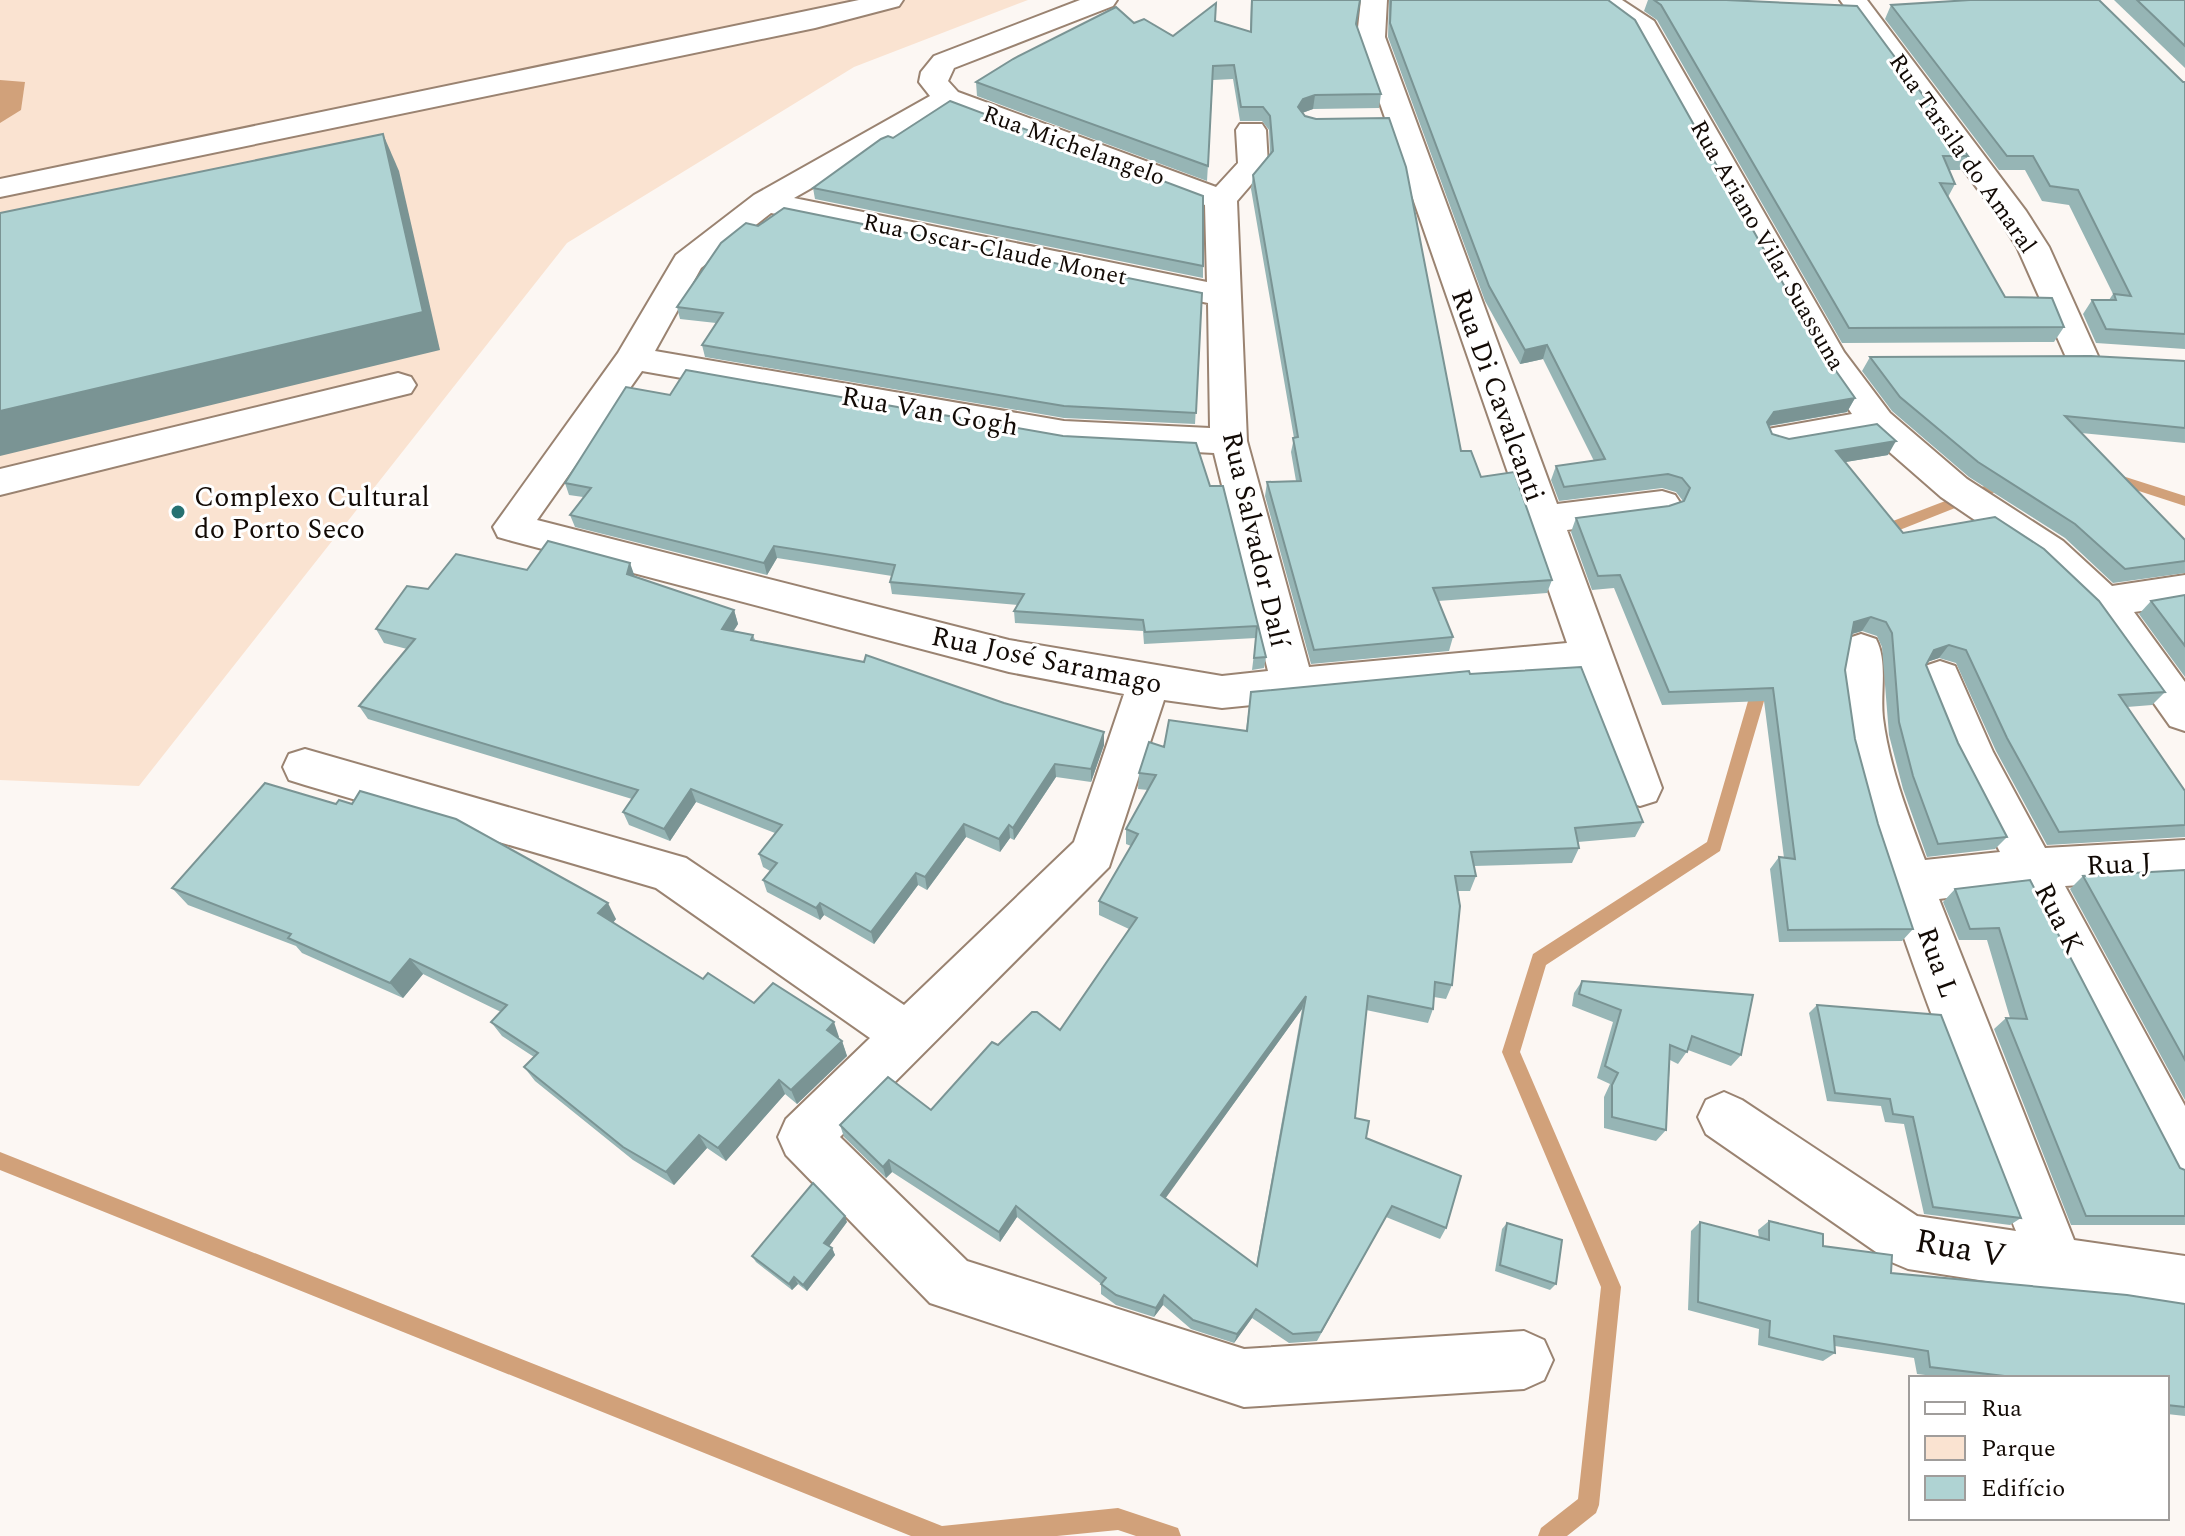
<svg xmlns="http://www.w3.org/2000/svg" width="2185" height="1536" font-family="Spectral,serif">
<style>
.green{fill:#fae3d1}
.water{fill:#d1a17a}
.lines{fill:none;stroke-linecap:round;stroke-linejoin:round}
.stream{fill:#d1a17a;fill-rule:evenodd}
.minor-casing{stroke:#9a8371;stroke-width:4}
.minor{fill:#fff;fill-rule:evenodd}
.wall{fill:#96b5b5;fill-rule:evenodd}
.shaded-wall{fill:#7a9494}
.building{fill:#afd3d3;stroke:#7a9494;stroke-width:2;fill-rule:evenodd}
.poi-dot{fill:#267171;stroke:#fff;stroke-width:3}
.labels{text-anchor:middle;stroke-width:6;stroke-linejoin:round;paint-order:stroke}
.far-street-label{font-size:24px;fill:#120a05;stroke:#fff}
.street-label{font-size:28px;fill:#120a05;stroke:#fff}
.poi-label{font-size:28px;fill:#120a05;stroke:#fff;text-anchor:start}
.near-street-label{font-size:34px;fill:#120a05;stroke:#fff}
</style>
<rect width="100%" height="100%" fill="#fcf7f3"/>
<path class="green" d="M0,0H1028L854,67L567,243L139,786L0,780Z"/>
<path class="water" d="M0,80L25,82L21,110L0,123Z"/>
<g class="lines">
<g class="stream">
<path d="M2110,472L2185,496V506L2105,480L2103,477Z"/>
<path d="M2008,477L2013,479L2015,482L2013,485L1882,537H1872L1870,533L1872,529Z"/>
<path d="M1761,678L1769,684L1720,851L1546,965L1520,1052L1621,1287L1599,1505L1596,1513L1567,1536H1538L1541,1528L1578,1499L1601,1287L1502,1052L1533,954L1707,842L1753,684Z"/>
<path d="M0,1152L942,1526L1118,1508L1178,1528L1181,1536H1136L1118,1530L1057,1536H911L0,1170Z"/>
</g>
<g class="minor-casing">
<g id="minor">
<path d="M859,0H903L899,6L815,28L0,197V179Z"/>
<path d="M1080,0H1117L1113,6L954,68L948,81L958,92L1216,187L1238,163L1236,130L1240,124H1262L1266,130L1268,165L1237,201L1247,441L1309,667L1567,643L1357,37L1361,0H1387L1385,37L1557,504L1662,491L1675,495L1681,504L1675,513L1662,517L1567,530L1662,788L1656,801L1640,806L1624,801L1578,673L1222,708L1164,700L1109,867L840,1137L967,1261L1244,1349L1524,1331L1544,1340L1553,1360L1544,1380L1524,1389L1244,1407L930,1303L786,1155L778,1137L786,1119L870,1038L656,888L305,785L289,780L283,767L289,754L305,749L686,858L904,1005L1074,842L1124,694L1009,672L512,541L498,537L493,527L618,353L676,255L754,195L930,96L919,82L921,72L934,56ZM950,109L1205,205L1207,282L794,198ZM771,213L1208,303L1210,428L1064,421L655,351L701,268ZM642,371L1064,445L1214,453L1268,671L1222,676L1009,640L537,520Z"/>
<path d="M1591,0H1622L1654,21L1844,352L1890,413L1967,479L2063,541L2112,586L2185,575V605L2134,612L2185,682V731L2170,726L2090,613L2035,561L1941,497L1870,435L1781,450L1768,447L1763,438L1768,429L1852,414L1812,357L1633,32Z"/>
<path d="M1840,0H1867L2026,211L2049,247L2098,356L2093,364L2081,367L2069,364L2017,247L1996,214Z"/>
<path d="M398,373L411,377L416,385L411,393L0,495V469Z"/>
<path d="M1861,634L1876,639C1888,662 1880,692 1883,718C1889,766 1908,815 1925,860L2000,852L1950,755L1919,677L1925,666L1940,661L1955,666L1993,752L2045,848L2185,840V878L2065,886L2185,1106V1184L2166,1176L2019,889L1939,899L2074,1240L2185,1256V1312L1908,1269L1889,1261L1706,1134L1698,1117L1706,1100L1724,1092L1742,1100L1917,1216L2016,1231C1978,1132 1803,719 1846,639Z"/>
</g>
</g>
<use href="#minor" class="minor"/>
</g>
<g class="wall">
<path d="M1251,0H1360L1356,25L1381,94L1379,108L1313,109L1302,113L1461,451L1552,580L1547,593L1438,601L1453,637L1449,651L1311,664L1265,496L1267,482L1296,481L1291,452L1294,438L1251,189L1253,175L1270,153L1269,130L1262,121H1240L1233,79L1213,80L1207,181L977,96L976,82L1134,23L1173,36L1215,21L1250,32Z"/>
<path d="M1389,0H1608L1817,344L1855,398L1847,412L1769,426L1772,434L1789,439L1888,455L1845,462L1903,533L2165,692L2152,705L2127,707L2185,791V837L2047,845L1996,751L1956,663L1939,658L1927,662L1926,665L1958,743L2007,837L1995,849L1927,857L1903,789L1889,735L1882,647L1877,636L1862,631L1852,634L1845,670L1855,739L1878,824L1913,929L1902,941L1779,942L1770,869L1779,857L1784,858L1764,701L1662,705L1614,588L1592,590L1571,532L1576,518L1669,506L1683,501L1676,492L1662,488L1559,501L1551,480L1556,466L1594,461L1543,359L1520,364L1485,301L1388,37Z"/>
<path d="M1648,0H1726L1968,156L1960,170H1949L1955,184L1948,197L2005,297L2064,327L2054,342L1842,343L1657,20L1644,11Z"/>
<path d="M2114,0H2185V68Z"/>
<path d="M1891,5L2185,82V349L2096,343L2083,314L2092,300H2109L2113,294L2069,205L2042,201L2025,170H1999L1885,19Z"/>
<path d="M813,188L1203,266V278L815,199Z"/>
<path d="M758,226L1202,293L1195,424L1064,418L705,357L702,345L716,323L680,319L677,307Z"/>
<path d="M1870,357L2185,361V443L2081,433L2185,540V573L2113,583L2065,538L1969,477L1892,411L1862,371Z"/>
<path d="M565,483L1223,486L1266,657L1264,668L1252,670L1256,638L1144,644L1143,631L1015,623L1014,611L1018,605L892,594L890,582L892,576L777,558L767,575L575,527L570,515L583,497L569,495Z"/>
<path d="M527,570L635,577L734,610L738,624L733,631L753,635L755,640L1104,745L1091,782L1056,777L1014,840L1010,838L1000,852L966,837L927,890L918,885L874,944L824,915L820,920L767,892L763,880L770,871L763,867L759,854L775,833L696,802L670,841L629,825L623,812L632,799L368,719L359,706L407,649L384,643L376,629Z"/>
<path d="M2185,595V677L2139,614L2151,601Z"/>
<path d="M1470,674L1643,822L1635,837L1578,842L1579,848L1572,863L1474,866L1476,876L1470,891H1457L1452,985L1446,999L1434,997L1433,1009L1428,1023L1366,1010L1355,1118L1366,1138L1446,1228L1440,1239L1386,1217L1317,1341L1289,1343L1252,1318L1234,1343L1191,1329L1163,1305L1154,1317L1116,1305L1101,1294V1284L1017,1217L1000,1242L892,1172L886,1178L844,1137L840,1125L931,1110L998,1045L1060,1030L1129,929L1099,915V901L1131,846L1126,844V829L1148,790L1138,789L1139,773L1164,747L1246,730L1251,692ZM1302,1009L1256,1266L1165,1198Z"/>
<path d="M336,804L616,919L613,923L703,979L754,1003L839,1037L838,1038L842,1041L847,1056L797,1104L785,1094L726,1161L707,1148L674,1185L633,1160L535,1081L524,1067L534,1057L502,1036L491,1022L501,1012L423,974L403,998L302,953L296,946L188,905L172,888Z"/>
<path d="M2185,870V1100L2070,889L2083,876Z"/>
<path d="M2030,880L2180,1168L2185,1170V1225H2071L1994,1029L2006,1018H2010L1987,940H1959L1943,902L1955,889Z"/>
<path d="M1582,981L1741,1055L1731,1066L1688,1050L1678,1064L1670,1060L1666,1130L1656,1141L1604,1128V1097L1610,1084L1597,1078L1613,1022L1572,1006L1574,993Z"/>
<path d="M1817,1005L2021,1218L2010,1225L1924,1214L1904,1124L1885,1122L1881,1106L1827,1101L1809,1013Z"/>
<path d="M1769,1221L1823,1246L1891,1273L2185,1304V1416L2167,1414V1378H1950L1917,1374L1914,1358L1835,1346V1353L1823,1361L1758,1345L1759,1329L1688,1310L1691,1231L1700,1222L1759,1238L1758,1230Z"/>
<path d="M847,1222L829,1246L832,1248L835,1255L807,1291L798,1284L792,1290L756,1262L752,1256Z"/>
<path d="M1507,1223L1556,1284L1550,1290L1495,1271L1502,1229Z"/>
</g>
<g class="shaded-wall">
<path d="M1315,95L1313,109L1302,113L1298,107L1303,99Z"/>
<path d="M383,134L399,171L440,350L0,456V411Z"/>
<path d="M1547,345L1543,359L1520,364L1525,350Z"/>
<path d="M1855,398L1847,412L1767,426V422L1774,412Z"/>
<path d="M1896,441L1888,455L1828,465L1836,451Z"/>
<path d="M774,546L777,558L767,575L764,563Z"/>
<path d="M630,563L635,577L627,574Z"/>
<path d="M734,610L738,624L726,643L722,629Z"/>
<path d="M1871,617L1862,631L1845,636L1854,622Z"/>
<path d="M1949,645L1939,658L1924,663L1934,650Z"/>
<path d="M1104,732V745L1091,782V769Z"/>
<path d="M1055,764L1056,777L1014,840L1013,828Z"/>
<path d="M691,789L696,802L670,841L664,829Z"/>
<path d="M964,824L966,837L927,890L925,877Z"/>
<path d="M1009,825L1010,838L1000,852L999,839Z"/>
<path d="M916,873L918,885L874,944L871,932Z"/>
<path d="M608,903L616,919L607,929L598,913Z"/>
<path d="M820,903L824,915L820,920L816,908Z"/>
<path d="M410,959L423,974L403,998L390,983Z"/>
<path d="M1306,996L1302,1009L1160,1206L1161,1195Z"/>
<path d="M834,1022L839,1037L832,1044L827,1030Z"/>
<path d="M842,1041L847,1056L797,1104L791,1090Z"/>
<path d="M779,1080L785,1094L726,1161L718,1148Z"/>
<path d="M699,1135L707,1148L674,1185L666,1172Z"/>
<path d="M889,1160L892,1172L886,1178L883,1167Z"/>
<path d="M1016,1206L1017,1217L1000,1242L999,1232Z"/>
<path d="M845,1216L847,1222L827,1249L824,1243Z"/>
<path d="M832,1248L835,1255L807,1291L803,1285Z"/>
<path d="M794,1277L798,1284L792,1290L789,1284Z"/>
<path d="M1164,1295L1163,1305L1154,1317L1156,1308Z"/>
<path d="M1256,1309L1252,1318L1234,1343L1237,1334Z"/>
</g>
<g class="building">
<path d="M1252,0H1360L1356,24L1381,94L1315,95L1303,99L1298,107L1305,116L1316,119L1389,118L1406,167L1461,451H1471L1481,477L1514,472L1552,580L1433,588L1453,637L1314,650L1267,482L1301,481L1293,438L1298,437L1253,175L1273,151L1270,116L1263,107H1241L1234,65L1213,66L1208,166L976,82L1013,59L1116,7L1134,23L1144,19L1173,36L1216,3L1215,21L1251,32Z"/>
<path d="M1391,0H1608L1635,20L1817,344L1855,398L1774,412L1767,422L1772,434L1789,439L1877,424L1896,441L1836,451L1903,533L1995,517L2044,549L2099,601L2165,692L2119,695L2185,791V825L2059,832L2007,738L1966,650L1949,645L1934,650L1926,665L1958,743L2007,837L1938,844L1913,776L1899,722L1892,633L1886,622L1871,617L1854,622L1845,670L1855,739L1878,824L1913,929L1788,930L1779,857L1795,859L1773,688L1669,692L1620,575L1598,576L1576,518L1669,506L1684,501L1690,488L1682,478L1668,474L1564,487L1556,466L1605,459L1547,345L1525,350L1489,286L1390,23Z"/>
<path d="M1654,0H1726L1857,6L1968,156H1943L1955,184L1940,183L2005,297L2052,298L2064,327L1849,328L1661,5Z"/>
<path d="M1970,0H2099L2183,82H2185V334L2106,329L2092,300H2116L2114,294L2131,296L2078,190L2050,186L2033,156H2007L1891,5Z"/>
<path d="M2137,0H2185V46Z"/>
<path d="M950,101L1203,196V266L813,188L881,139L888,136L893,138Z"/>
<path d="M383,134L423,312L0,411V213Z"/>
<path d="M784,208L1202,293L1196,413L1064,406L702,345L723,313L677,307L721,243L746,223L758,226Z"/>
<path d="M2091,356L2185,361V428L2065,416L2185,540V561L2125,569L2075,524L1978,462L1900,397L1870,357Z"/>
<path d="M686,370L1063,436L1196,443L1210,486H1223L1266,657L1254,658L1257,626L1145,632L1143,620L1014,611L1024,594L890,582L895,565L774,546L764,563L570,515L591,488L565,483L626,387L670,395Z"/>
<path d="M548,541L630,563L627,574L734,610L722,629L753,635L751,640L864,662L866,655L1004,703L1104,732L1091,769L1055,764L1013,828L1009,825L999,839L964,824L925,877L916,873L871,932L820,903L816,908L763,880L777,863L759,854L782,825L691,789L664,829L623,812L638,790L359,706L415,639L376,629L407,586L428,589L456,554L527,570Z"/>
<path d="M2185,595V646L2151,601Z"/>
<path d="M1581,667L1643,822L1575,828L1579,848L1471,852L1476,876H1455L1460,906L1452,985L1435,982L1433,1009L1368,996L1355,1118L1369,1121L1366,1138L1461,1176L1446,1228L1392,1206L1321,1332L1293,1334L1256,1309L1237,1334L1193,1320L1164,1295L1156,1308L1116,1295L1101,1284L1106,1278L1016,1206L999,1232L889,1160L883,1167L840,1125L888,1077L931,1110L992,1042L998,1045L1032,1012H1037L1060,1030L1137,918L1099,901L1138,834L1126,829L1156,775L1139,773L1149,742L1164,747L1169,720L1247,731L1251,692L1469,671L1470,674ZM1306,996L1257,1266L1161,1195Z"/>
<path d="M265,783L336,804L339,800L352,804L360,791L456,819L608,903L598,913L703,979L708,973L754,1003L773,983L834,1022L827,1030L842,1041L791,1090L779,1080L718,1148L699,1135L666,1172L623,1147L524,1067L538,1053L491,1022L507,1005L410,959L390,983L288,938L291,934L172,888Z"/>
<path d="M2185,870V1060L2083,876Z"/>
<path d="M2030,880L2180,1168L2185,1170V1216H2086L2006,1018L2027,1019L1999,928L1970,929L1955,889Z"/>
<path d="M1582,981L1753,995L1741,1055L1692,1036L1687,1052L1670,1045L1666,1130L1612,1117V1085L1618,1073L1605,1066L1621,1010L1579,994Z"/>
<path d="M1817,1005L1941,1015L2021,1218L1933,1207L1913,1117L1893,1114L1890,1099L1835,1093Z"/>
<path d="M813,1183L845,1216L824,1243L832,1248L803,1285L794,1277L789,1284L752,1256Z"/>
<path d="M1769,1221L1823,1234V1246L1892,1255L1891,1273L2127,1295L2185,1304V1407L2167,1405V1378H2021L1930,1367L1928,1351L1834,1336L1835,1353L1769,1337L1770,1321L1698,1302L1700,1222L1769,1240Z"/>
<path d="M1507,1223L1562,1240L1556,1284L1500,1265Z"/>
</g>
<circle class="poi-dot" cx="178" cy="512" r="8"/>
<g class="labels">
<g class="far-street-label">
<text transform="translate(1074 145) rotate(20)" y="8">Rua Michelangelo</text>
<text transform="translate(1963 153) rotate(55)" y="8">Rua Tarsila do Amaral</text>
<text transform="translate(1768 245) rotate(60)" y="8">Rua Ariano Vilar Suassuna</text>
<text transform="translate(995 249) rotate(12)" y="8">Rua Oscar-Claude Monet</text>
</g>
<g class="street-label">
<text transform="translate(1499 395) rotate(70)" y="10">Rua Di Cavalcanti</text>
<text transform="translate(930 410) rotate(10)" y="10">Rua Van Gogh</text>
<text transform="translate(1257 539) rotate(77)" y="10">Rua Salvador Dalí</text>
<text transform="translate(1047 659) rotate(12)" y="10">Rua José Saramago</text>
<text transform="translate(2119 863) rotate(-3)" y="10">Rua J</text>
<text transform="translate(2060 918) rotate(63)" y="10">Rua K</text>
<text transform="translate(1939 962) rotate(70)" y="10">Rua L</text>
</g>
<g class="poi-label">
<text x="194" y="506">Complexo Cultural<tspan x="194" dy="32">do Porto Seco</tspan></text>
</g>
<g class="near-street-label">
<text transform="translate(1961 1247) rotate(10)" y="12">Rua V</text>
</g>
</g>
<rect x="1909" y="1376" width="260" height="144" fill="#ffffff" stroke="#a09d9b" stroke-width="2"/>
<rect x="1925" y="1402" width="40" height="12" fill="#ffffff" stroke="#a09d9b" stroke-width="2"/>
<text x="1981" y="1416" font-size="24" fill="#120a05">Rua</text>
<rect x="1925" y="1436" width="40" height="24" fill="#fae3d1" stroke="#a09d9b" stroke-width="2"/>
<text x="1981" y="1456" font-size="24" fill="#120a05">Parque</text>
<rect x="1925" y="1476" width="40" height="24" fill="#afd3d3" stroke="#a09d9b" stroke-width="2"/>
<text x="1981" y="1496" font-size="24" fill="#120a05">Edifício</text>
</svg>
